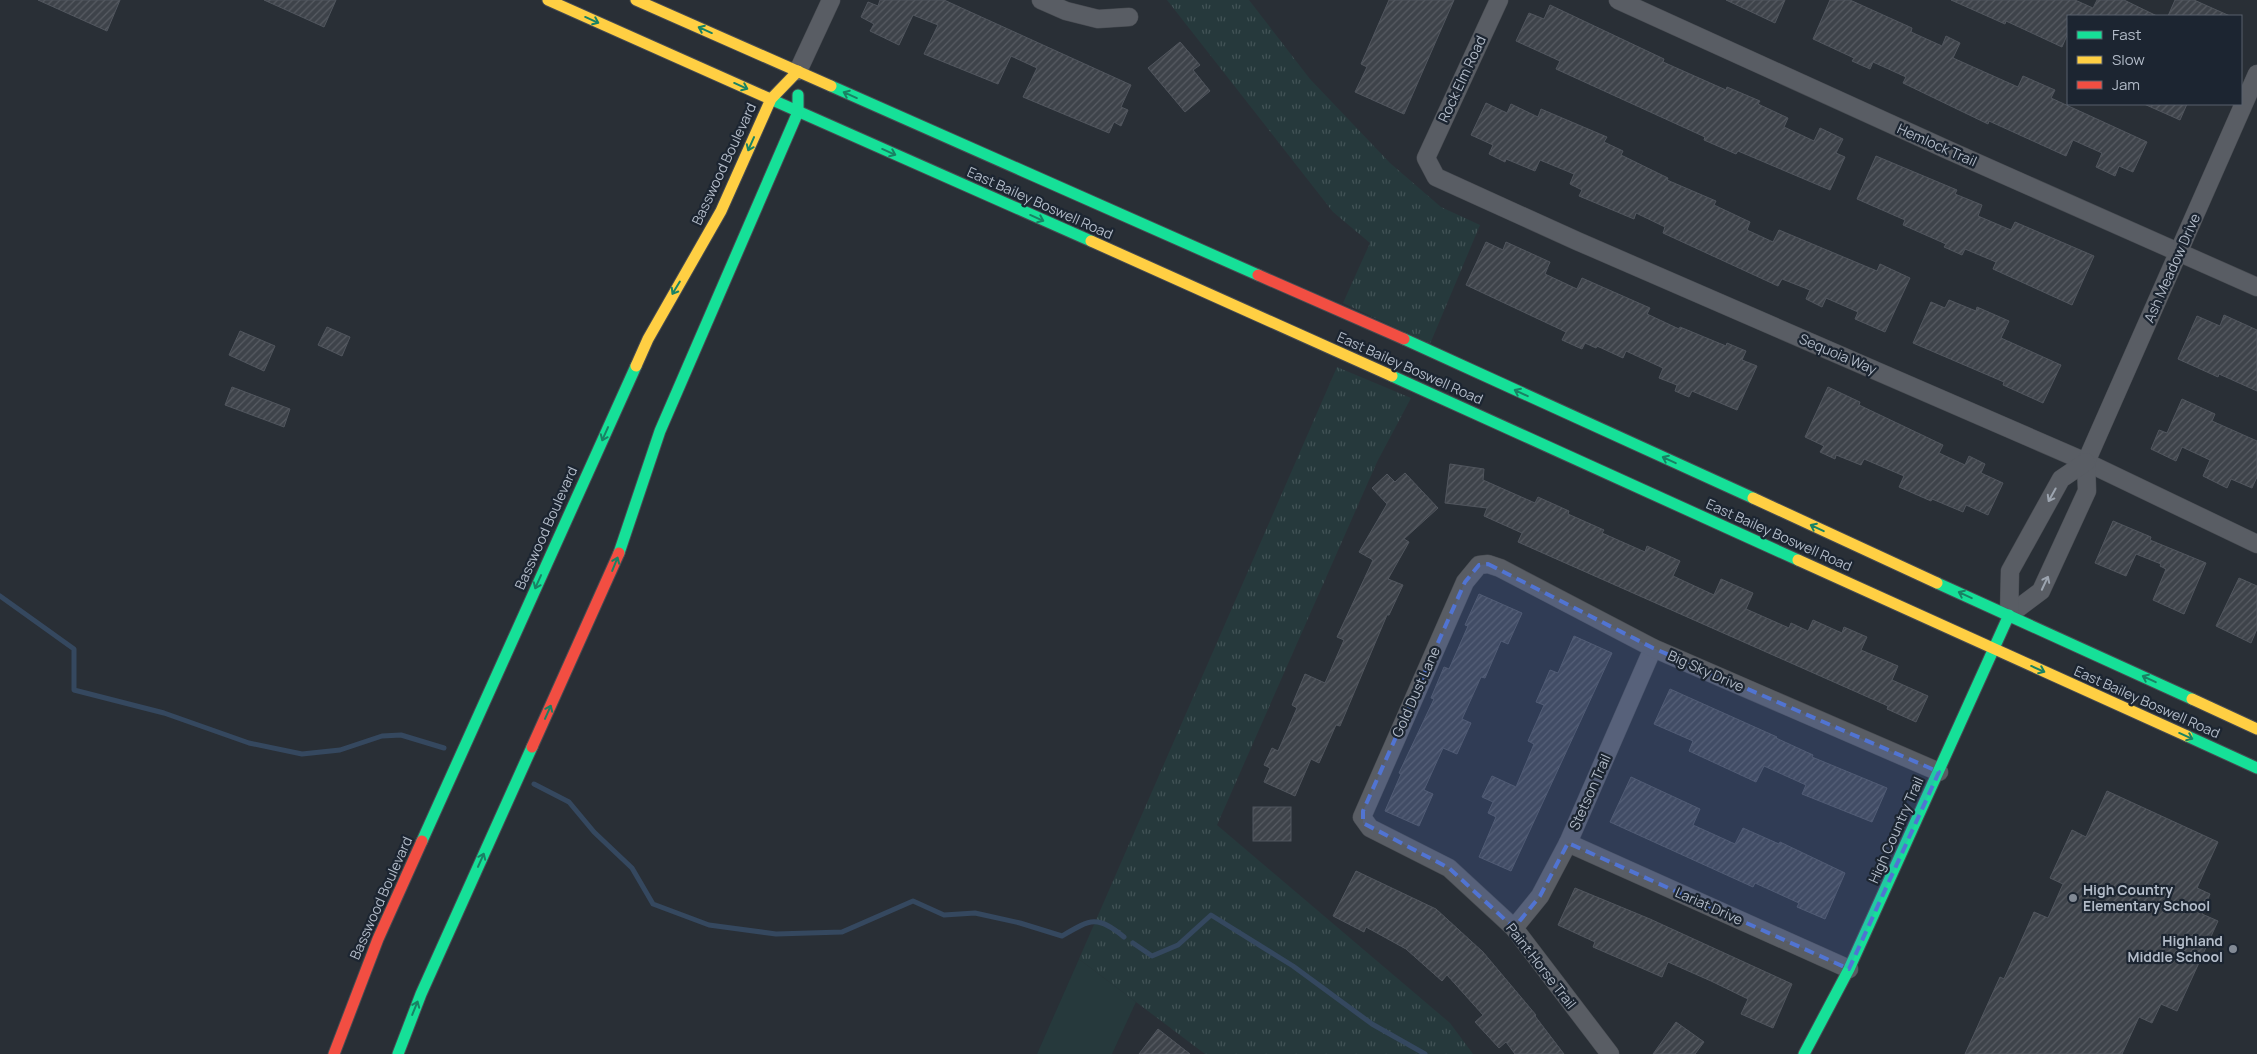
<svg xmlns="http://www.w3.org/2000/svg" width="2257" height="1054" font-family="Manrope,sans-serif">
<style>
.green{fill:#26393c}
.park{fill:url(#park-tufts)}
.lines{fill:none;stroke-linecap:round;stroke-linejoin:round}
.stream{stroke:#35485f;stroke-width:5}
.building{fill:url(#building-hatch);stroke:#51565e}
.street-casing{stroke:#474b51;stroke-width:19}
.fast-casing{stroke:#474b51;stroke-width:13}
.slow-casing{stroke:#474b51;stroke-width:13}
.jam-casing{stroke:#474b51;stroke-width:13}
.street{stroke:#595d64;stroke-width:18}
.fast{stroke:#16e098;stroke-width:11}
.slow{stroke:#ffcf43;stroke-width:11}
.jam{stroke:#f24e42;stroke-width:11}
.oneway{stroke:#198264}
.oneway2{stroke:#9ca4af}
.marked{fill:#5174d2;fill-opacity:0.2;stroke:#5174d2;stroke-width:4;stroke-dasharray:10 6;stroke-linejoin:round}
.poi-dot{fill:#828a95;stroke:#1c2531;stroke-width:2}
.labels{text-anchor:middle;stroke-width:4.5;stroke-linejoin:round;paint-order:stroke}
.street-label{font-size:14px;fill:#b2bbc8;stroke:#1c2531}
.poi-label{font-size:14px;font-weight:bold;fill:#b2bbc8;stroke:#1c2531;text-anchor:start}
</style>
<defs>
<pattern id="park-tufts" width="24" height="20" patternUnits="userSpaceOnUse" patternTransform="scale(1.25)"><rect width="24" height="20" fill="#26393c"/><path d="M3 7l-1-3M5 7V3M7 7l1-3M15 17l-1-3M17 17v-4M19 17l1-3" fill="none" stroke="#435457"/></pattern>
<pattern id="building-hatch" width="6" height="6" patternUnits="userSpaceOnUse" patternTransform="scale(1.25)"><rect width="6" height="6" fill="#3e434a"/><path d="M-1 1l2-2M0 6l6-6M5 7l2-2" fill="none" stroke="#585c63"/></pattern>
</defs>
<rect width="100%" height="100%" fill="#292f36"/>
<path class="green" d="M1079,959L1136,1002L1112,1054H1037Z"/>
<g class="park">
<path d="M1167,0H1249L1310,79L1390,163L1441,207L1480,225L1430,344L1343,303L1370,243L1333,212Z"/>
<path d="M1337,367L1411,398L1377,462L1217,825L1450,1023L1473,1054H1205L1079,959Z"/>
</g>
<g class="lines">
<g class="stream">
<path d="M0,596L74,649V690L164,713L249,743L302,754L340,750L382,736L401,735L444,748"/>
<path d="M534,784L569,802L594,832L632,868L653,904L709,925L776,934L842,932L913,901L944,915L975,913L1020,923L1062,936C1091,919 1097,915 1124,937"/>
<path d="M1133,943L1152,956L1178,945L1211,915L1293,966L1372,1024L1425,1054"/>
</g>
</g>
<g class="building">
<path d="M38,0H120L107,31Z"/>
<path d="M264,0H336L324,27Z"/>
<path d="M880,0H944L1131,85L1121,107L1128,110L1121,126L1114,122L1109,133L1023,97L1037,68L1011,56L998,84L924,54L938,25L913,15L899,45L870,31L874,24L861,17L868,2L878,6Z"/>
<path d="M1389,0H1454L1404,114L1355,92L1367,67L1361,64Z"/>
<path d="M1726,0H1785L1775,23Z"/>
<path d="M1830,0H1850L1912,28L1911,32L1942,46L1946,36L1960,43L1953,58L2018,87L2023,76L2055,90L2051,98L2147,142L2133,172L2119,166L2115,176L2096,167L2102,153L2073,140L2066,156L1989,121L1988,124L1903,83L1906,77L1873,62L1870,69L1852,61L1854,58L1813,39Z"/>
<path d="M1951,0H2075L2093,8L2097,0H2124L2157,16H2068V33L2062,47L2006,21L2005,24Z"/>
<path d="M2175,0H2194L2230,16H2168Z"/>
<path d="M1550,5L1664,59L1663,62L1726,90L1727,87L1760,101L1758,104L1788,118L1784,127L1814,141L1820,128L1843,139L1836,153L1845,157L1830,190L1738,151L1736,154L1704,140L1705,137L1556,69L1560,61L1516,41L1529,13L1544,19Z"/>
<path d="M1180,42L1200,65L1193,70L1210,91L1185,112L1148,68Z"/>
<path d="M1486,103L1507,113L1511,104L1538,117L1541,109L1607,137L1604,142L1623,151L1621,155L1668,178L1667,180L1716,201L1714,205L1750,222L1747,230L1773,242L1779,230L1877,271L1880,264L1910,278L1885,332L1855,319L1858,312L1826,298L1822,307L1806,299L1810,290L1782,279L1778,286L1663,233L1665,227L1636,213L1634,219L1579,196L1582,190L1570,184L1574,174L1540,160L1535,171L1506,159L1505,162L1489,154L1493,145L1471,135Z"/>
<path d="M2144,104H2187L2180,120Z"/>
<path d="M1876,156L1957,190L1955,194L1982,205L1978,216L2011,230L2015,222L2094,256L2072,305L1993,269L1996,262L1965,249L1962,255L1944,247L1946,244L1903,225L1905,220L1857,199Z"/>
<path d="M1486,242L1503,250L1506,242L1550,262L1545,274L1577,289L1582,278L1650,308L1647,314L1679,329L1680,327L1726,346L1727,343L1746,351L1742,360L1757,366L1737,410L1692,391L1689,397L1675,391L1677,385L1659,378L1663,368L1626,351L1623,358L1597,346L1596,348L1585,343L1582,349L1562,340L1566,332L1466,285Z"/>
<path d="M1949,300L1976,311L1977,307L2009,321L2001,338L2061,365L2043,403L2003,385L2004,382L1913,343L1931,302L1945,308Z"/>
<path d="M2224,315L2257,330V391L2219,374L2218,377L2178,359L2197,316L2220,326Z"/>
<path d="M327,327L350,337L342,356L318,345Z"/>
<path d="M240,331L275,346L264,371L229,355Z"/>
<path d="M232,387L290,409L284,427L225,405Z"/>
<path d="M1828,387L1860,402L1859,405L1943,445L1939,453L1965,465L1969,456L1985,464L1981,473L2003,483L1988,515L1966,505L1963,512L1932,499L1931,501L1899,487L1904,476L1864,459L1861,465L1836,455L1835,459L1820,452L1824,446L1805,437Z"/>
<path d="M2182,399L2215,414L2212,421L2257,441V477L2252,488L2231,479L2227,488L2203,476L2210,460L2182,447L2176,461L2151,449L2159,430L2167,433Z"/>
<path d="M1450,464L1484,469L1483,480L1535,503L1538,497L1569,511L1568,514L1604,530L1602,533L1645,552L1647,546L1680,561L1673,576L1714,595L1721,579L1753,593L1746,609L1789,628L1791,623L1808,631L1813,620L1842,633L1844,627L1867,637L1861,650L1898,666L1892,680L1928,696L1916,722L1887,709L1888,706L1518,542L1522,533L1484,516L1487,508L1445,503Z"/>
<path d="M1405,473L1438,508L1404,539L1409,542L1388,579L1403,585L1389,615H1387L1340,726L1336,725L1319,763L1311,759L1295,796L1264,782L1270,768L1264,765L1272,748L1278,751L1297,708L1292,705L1305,674L1325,683L1344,640L1337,637L1373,560L1359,552L1387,504L1372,488L1387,474L1395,482Z"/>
<path d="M2113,521L2151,537L2150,540L2206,563L2184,614L2153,600L2166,569L2160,566L2161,564L2136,554L2126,576L2095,563Z"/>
<path d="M2239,578L2257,586V629L2251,643L2216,626Z"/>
<path d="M1479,594L1522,613L1508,644L1501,641L1485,678L1481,677L1462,719L1471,723L1457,754L1443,748L1424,790L1433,794L1419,826L1385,811L1401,774L1399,773L1434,699L1431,698L1444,667L1449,669L1468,626L1465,625Z"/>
<path d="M1574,636L1612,653L1511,871L1479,857L1496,817L1488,813L1493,802L1482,797L1492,776L1516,787L1534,744L1528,741L1544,705L1536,702L1550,670L1558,673Z"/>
<path d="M1670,689L1777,737L1776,738L1813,755L1812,757L1887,788L1872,822L1802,794L1806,785L1764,766L1756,782L1689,751L1693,741L1654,724Z"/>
<path d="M1631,777L1700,809L1693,825L1735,844L1743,828L1779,844L1780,842L1845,873L1825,919L1797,907L1799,903L1755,883L1753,887L1610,822Z"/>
<path d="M2107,791L2218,842L2197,888L2210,894L2202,914L2218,921L2177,1011L2161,1004L2152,1023L2139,1017L2122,1054H1965L2000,977L2004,979L2034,912L2048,918L2063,884L2050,878L2072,830L2086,837Z"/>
<rect x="1253" y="807" width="38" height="34"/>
<path d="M1356,871L1436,909L1483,952L1536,1015L1535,1016L1564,1054H1515L1506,1042L1499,1048L1475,1022L1483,1015L1447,975L1442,981L1406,949L1366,927L1364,932L1333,916Z"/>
<path d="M1575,888L1650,919L1792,984L1773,1028L1741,1014L1748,999L1711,981L1668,962L1662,977L1593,947L1595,942L1558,925Z"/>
<path d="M1676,1022L1704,1042L1695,1054H1653Z"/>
<path d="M1158,1029L1190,1054H1139Z"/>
</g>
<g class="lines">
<g class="street-casing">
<g id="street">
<path d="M1041,0L1066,11L1098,19L1129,17"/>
<path d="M1499,0L1426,158L1436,177L1577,241L2086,462L2257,544"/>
<path d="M1618,0L1948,150L2257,287"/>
<path d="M798,71L831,0"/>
<path d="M2009,615L2041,591L2087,491L2086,462L2257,74"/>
<path d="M2009,615L2010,571L2061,479L2086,462"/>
<path d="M1568,843L1849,969"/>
<path d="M1514,928L1540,896L1568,843L1653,648"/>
<path d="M1610,1054L1514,928L1449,868L1370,828L1362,817L1465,582L1479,565L1488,564L1500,568L1653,648L1939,772"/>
</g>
</g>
<g class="fast-casing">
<g id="fast">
<path d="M831,86L1258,275"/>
<path d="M768,98L1091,241"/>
<path d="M1404,339L1753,498"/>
<path d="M1392,376L1798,560"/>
<path d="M619,553L660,431L798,112V95"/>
<path d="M1937,583L2192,699"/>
<path d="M2187,736L2257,768"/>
<path d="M422,841L636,366"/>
<path d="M398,1054L421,994L532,747"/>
<path d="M1804,1054L1849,969L2009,615"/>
</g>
</g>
<g class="slow-casing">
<g id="slow">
<path d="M548,0L768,98"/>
<path d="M636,0L831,86"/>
<path d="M1091,241L1392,376"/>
<path d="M636,366L648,339L721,211L771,99L798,71"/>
<path d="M1753,498L1937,583"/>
<path d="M1798,560L2187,736"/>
<path d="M2192,699L2257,729"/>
</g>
</g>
<g class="jam-casing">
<g id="jam">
<path d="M1258,275L1404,339"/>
<path d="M532,747L619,553"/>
<path d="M334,1054L378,939L422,841"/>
</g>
</g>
<use href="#street" class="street"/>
<use href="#fast" class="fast"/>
<use href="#slow" class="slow"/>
<use href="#jam" class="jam"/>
</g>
<defs><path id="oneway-shaft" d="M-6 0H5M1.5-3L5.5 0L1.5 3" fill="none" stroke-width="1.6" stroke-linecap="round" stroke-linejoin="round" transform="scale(1.25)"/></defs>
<g class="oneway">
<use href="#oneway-shaft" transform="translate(592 20) rotate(24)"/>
<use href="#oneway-shaft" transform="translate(705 30) rotate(-156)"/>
<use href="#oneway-shaft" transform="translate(741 86) rotate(24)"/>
<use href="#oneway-shaft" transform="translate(850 95) rotate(-156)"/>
<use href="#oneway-shaft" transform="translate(751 144) rotate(114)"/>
<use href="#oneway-shaft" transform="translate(889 152) rotate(24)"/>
<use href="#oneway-shaft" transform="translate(1037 218) rotate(24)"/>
<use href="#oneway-shaft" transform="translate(676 288) rotate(121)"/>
<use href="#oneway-shaft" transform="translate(1521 393) rotate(-155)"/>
<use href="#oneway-shaft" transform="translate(605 434) rotate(114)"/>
<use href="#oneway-shaft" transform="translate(1669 460) rotate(-155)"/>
<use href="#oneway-shaft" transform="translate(1817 528) rotate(-155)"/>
<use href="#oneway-shaft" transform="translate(615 564) rotate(-68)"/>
<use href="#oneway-shaft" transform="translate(538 582) rotate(114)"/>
<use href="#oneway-shaft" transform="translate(1965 595) rotate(-155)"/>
<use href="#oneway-shaft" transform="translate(2038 669) rotate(24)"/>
<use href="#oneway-shaft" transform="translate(2149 679) rotate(-155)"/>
<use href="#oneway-shaft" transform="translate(548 712) rotate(-66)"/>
<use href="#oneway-shaft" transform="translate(2186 736) rotate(24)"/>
<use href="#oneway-shaft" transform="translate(481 860) rotate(-66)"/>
<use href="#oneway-shaft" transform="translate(415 1008) rotate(-68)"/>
</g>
<g class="oneway2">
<use href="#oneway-shaft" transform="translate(2052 495) rotate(119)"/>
<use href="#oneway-shaft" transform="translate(2045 583) rotate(-65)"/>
</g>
<path class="marked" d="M1488,564L1653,648L1939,772L1849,969L1568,843L1540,896L1514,928L1449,868L1363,823V811L1465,582L1479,565Z"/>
<g class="poi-dot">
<circle cx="2073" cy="898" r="5"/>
<circle cx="2233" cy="949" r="5"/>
</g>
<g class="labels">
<g class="street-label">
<text transform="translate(1462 79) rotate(-65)" y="5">Rock Elm Road</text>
<text transform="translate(1937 145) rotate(24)" y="5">Hemlock Trail</text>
<text transform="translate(724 164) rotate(-65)" y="5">Basswood Boulevard</text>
<text transform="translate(1040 203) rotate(24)" y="5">East Bailey Boswell Road</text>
<text transform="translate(2172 268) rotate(-66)" y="5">Ash Meadow Drive</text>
<text transform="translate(1838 354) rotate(23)" y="5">Sequoia Way</text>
<text transform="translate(1410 368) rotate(24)" y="5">East Bailey Boswell Road</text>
<text transform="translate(546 528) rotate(-66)" y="5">Basswood Boulevard</text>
<text transform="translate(1779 535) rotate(24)" y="5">East Bailey Boswell Road</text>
<text transform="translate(1706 671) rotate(24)" y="5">Big Sky Drive</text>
<text transform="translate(1416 692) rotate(-66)" y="5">Gold Dust Lane</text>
<text transform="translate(2147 702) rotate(24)" y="5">East Bailey Boswell Road</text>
<text transform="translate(1590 792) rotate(-66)" y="5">Stetson Trail</text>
<text transform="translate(1896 830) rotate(-66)" y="5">High Country Trail</text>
<text transform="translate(381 898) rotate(-66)" y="5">Basswood Boulevard</text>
<text transform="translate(1709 906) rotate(24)" y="5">Lariat Drive</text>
<text transform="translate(1541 966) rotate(52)" y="5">Paint Horse Trail</text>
</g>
<g class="poi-label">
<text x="2083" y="895">High Country<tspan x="2083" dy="16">Elementary School</tspan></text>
<text x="2223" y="946" text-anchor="end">Highland<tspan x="2223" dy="16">Middle School</tspan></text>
</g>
</g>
<rect x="2067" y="15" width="175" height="90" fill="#1c2531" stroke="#58616d"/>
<rect x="2077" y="31" width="25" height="8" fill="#16e098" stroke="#58616d"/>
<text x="2112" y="40" font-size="15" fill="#b2bbc8">Fast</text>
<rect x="2077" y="56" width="25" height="8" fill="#ffcf43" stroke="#58616d"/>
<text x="2112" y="65" font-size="15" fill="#b2bbc8">Slow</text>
<rect x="2077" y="81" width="25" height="8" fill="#f24e42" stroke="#58616d"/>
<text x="2112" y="90" font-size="15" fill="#b2bbc8">Jam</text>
</svg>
